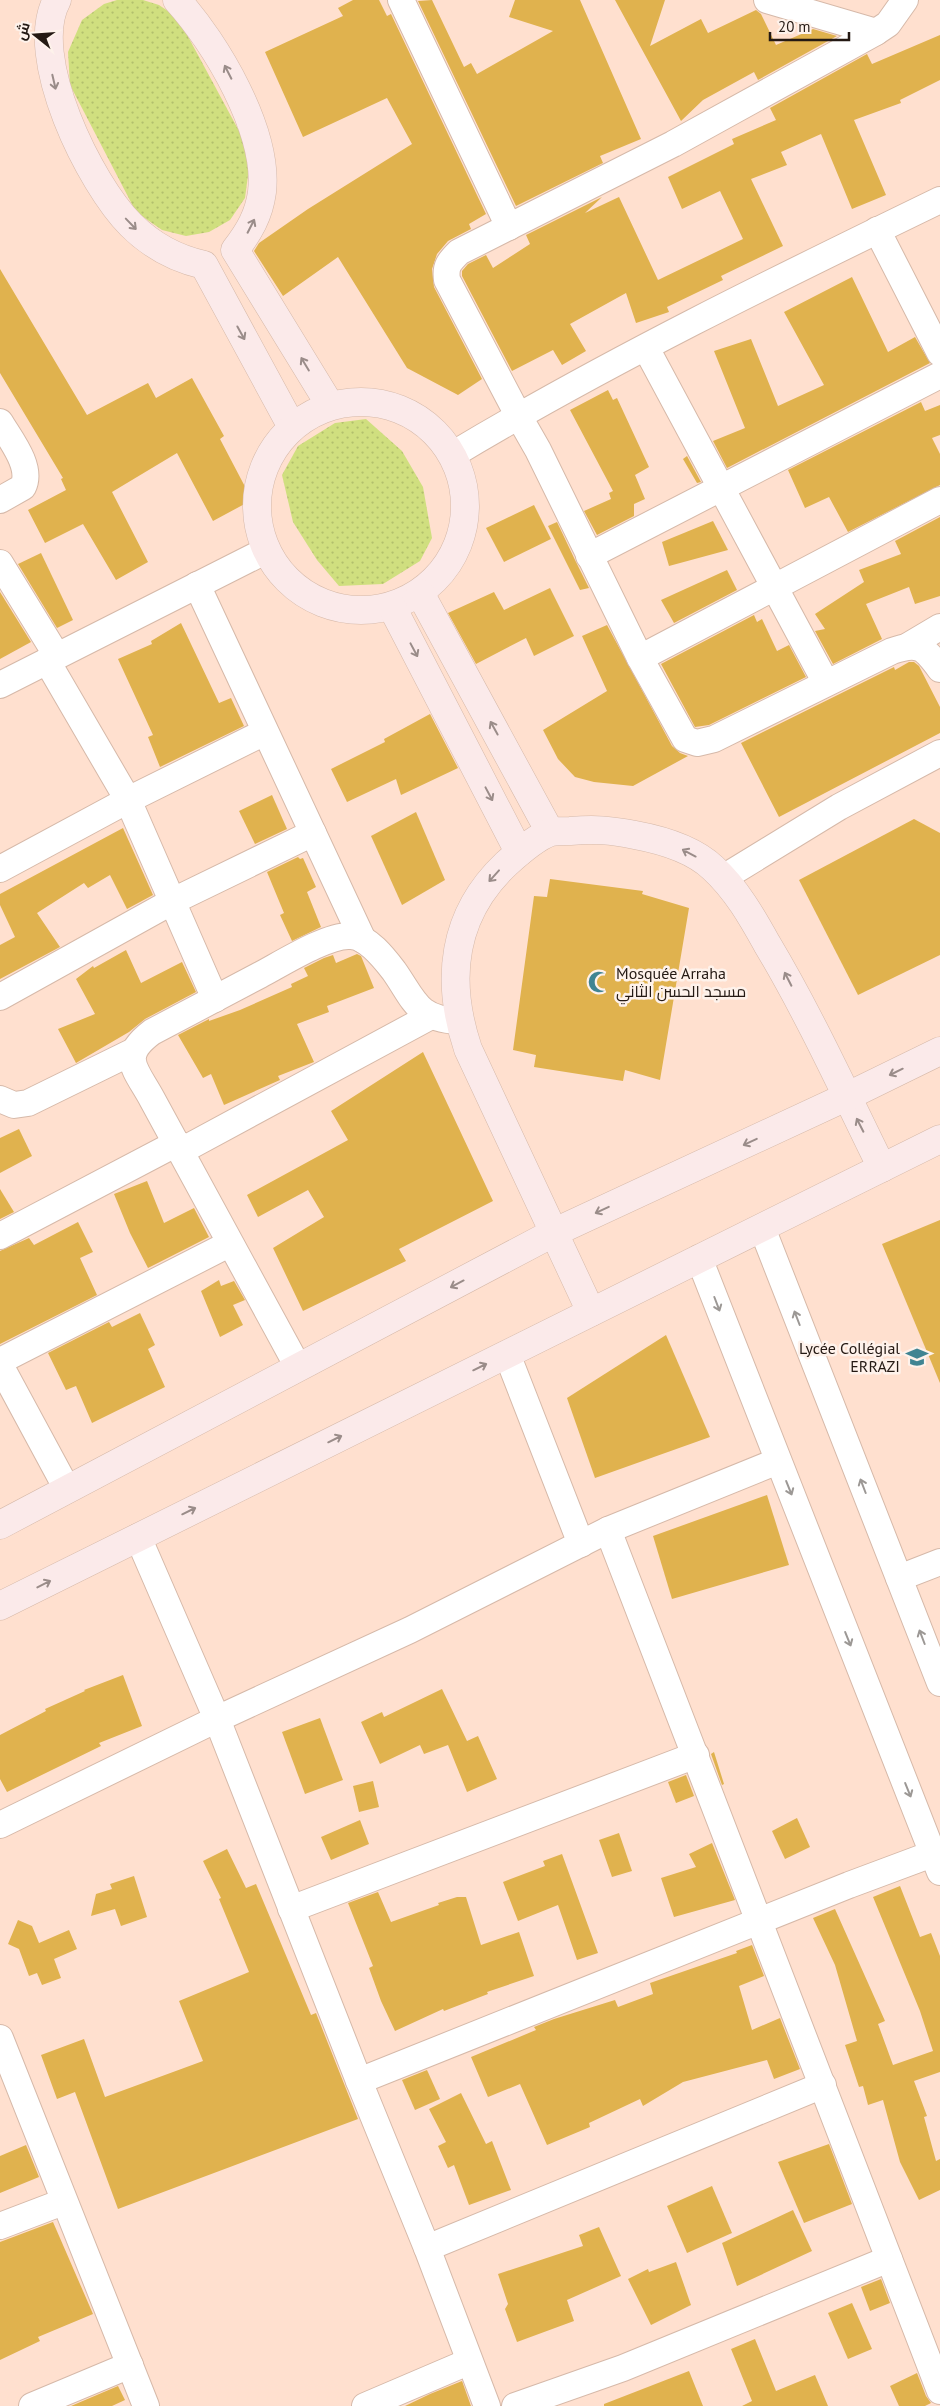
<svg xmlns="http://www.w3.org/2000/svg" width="940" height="2406" font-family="'PT Sans',Cairo,sans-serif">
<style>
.park{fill:url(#park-dots)}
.building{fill:#e0b24e}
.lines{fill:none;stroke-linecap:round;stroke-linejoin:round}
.street-casing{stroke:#d6b9a9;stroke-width:28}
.secondary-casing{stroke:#d6b9a9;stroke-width:29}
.street{stroke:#fff;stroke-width:26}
.secondary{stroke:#fbeaea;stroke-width:28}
.oneway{stroke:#9a8c89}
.oneway2{stroke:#9c9895}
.labels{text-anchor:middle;stroke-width:5;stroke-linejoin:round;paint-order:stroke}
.poi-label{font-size:16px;fill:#241913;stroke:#fef2eb;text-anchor:start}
</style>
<defs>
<pattern id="park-dots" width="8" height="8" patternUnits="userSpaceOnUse" patternTransform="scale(1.25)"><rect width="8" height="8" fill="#d0df7f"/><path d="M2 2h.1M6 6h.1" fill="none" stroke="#b2bf6d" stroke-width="1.8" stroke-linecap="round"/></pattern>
</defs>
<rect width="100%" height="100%" fill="#ffe0cf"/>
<g class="park">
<path d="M117,0H143L159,5L178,18L245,142L250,160L245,198L230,220L209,232L186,236L162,230L136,212L70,85L68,52L82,20L104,4Z"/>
<path d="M366,419L402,451L423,487L432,538L420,561L383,584L339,586L317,560L293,522L282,475L298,446L335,423Z"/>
</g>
<g class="building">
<path d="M353,0H379L387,16L391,14L486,214L469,224L471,229L448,241L437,254L432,269L434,287L482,379L458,395L407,368L338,257L283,296L254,251L259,243L308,209L412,144L387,98L303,137L265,52L343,16L338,8Z"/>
<path d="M432,0L464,67L471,63L477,74L553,31L509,17L515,0H580L641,139L600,156L603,163L516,206L418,1Z"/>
<path d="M615,0H665L650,46L701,19L708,33L756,10L761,14L776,45L813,29L837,36L758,80L754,72L703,100L681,121Z"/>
<path d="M940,35V80L900,100L901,103L854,120L886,195L852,209L821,134L781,152L787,165L751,179L783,246L721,276L723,280L667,307L669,312L636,323L626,293L570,324L586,351L562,365L553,350L512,371L462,276V271L468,264L486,255L493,268L530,244L526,235L602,197L585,213L619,197L658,280L743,239L720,191L682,209L668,177L734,144L732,139L776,120L770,108L867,54L872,64Z"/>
<path d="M0,269L87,415L148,383L156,398L192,378L224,436L220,439L252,500L213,521L177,453L112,492L148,562L116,580L83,524L45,543L28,510L66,490L61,479L63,478L0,373Z"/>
<path d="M852,277L888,352L915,337L930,363L727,468L713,441L745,428L714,351L751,339L778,406L824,385L784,312Z"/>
<path d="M608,390L613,400L617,398L649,467L635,475L645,499L634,504V516L597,535L584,511L611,499L609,493L613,491L570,410Z"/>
<path d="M921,402L925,411L940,405V435L932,438L940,454V485L848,532L829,497L805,508L788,470Z"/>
<path d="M687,456L701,482L697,483L683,459Z"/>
<path d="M534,505L551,539L504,562L486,528Z"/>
<path d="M940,517V596L915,604L909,587L866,604L882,639L833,664L815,631L825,629L815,614L864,582L859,570L901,554L895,541Z"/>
<path d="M713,521L728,550L669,566L662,542Z"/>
<path d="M557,522L576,562L589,588L580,590L548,526Z"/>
<path d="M41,553L73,620L57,628L18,564Z"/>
<path d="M727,570L737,590L674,623L661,600Z"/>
<path d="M550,588L574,636L534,656L526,638L476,664L448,613L494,592L504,610Z"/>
<path d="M0,592L31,642L0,659Z"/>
<path d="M754,615L757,622L762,619L777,651L789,645L806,677L709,725L695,727L661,664Z"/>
<path d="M181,623L219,703L231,698L244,726L160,767L148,737L153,735L118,659L152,644L151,641Z"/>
<path d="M607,625L672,746L680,753L688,756L633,786L594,782L575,777L558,759L543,730L607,691L582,636Z"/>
<path d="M909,662H914L919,666L940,707V733L779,817L741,743L894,667L895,670Z"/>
<path d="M430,714L458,768L401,795L396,779L347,802L331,769L385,742L384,739Z"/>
<path d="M272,795L287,829L255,844L239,811Z"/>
<path d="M416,812L445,880L402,905L371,836Z"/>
<path d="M914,819L940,833V955L858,995L799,880Z"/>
<path d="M123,828L153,895L127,909L110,875L88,888L84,883L37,913L60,947L0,979V945L15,937L0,905V894Z"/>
<path d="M298,857L300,859L303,858L316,887L307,892L321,927L292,941L280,915L284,913L267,872Z"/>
<path d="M550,879L643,891L642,894L689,908L660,1080L625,1070L623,1081L534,1067L536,1055L513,1050L534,896L547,897Z"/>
<path d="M126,950L141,983L182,962L196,992L145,1019L129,1032L76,1063L58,1029L95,1014L76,979L93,966L94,968Z"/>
<path d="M357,954L361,956L374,988L327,1006L329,1012L297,1024L314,1062L278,1076L280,1080L224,1105L211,1074L203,1078L178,1035L209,1019V1021L240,1010L292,987L291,984L308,976L304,968L324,958L333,955L336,963Z"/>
<path d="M423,1052L493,1201L399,1249L406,1261L303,1311L273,1248L324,1217L308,1190L258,1217L247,1195L348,1140L331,1111Z"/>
<path d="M19,1129L32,1156L0,1173V1138Z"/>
<path d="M147,1181L164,1223L194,1208L209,1237L148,1268L130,1233L114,1194Z"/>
<path d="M0,1189L14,1212L0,1219Z"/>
<path d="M940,1220V1383L882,1244Z"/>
<path d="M78,1222L93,1252L80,1258L97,1295L0,1344V1251L29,1238L34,1245Z"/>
<path d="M219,1280L221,1286L234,1281L245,1300L233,1305L243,1325L220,1337L201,1291Z"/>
<path d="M140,1313L155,1345L148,1349L165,1387L92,1423L76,1386L66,1390L48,1353L109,1322L112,1327Z"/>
<path d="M666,1335L710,1437L595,1478L567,1398Z"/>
<path d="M767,1495L789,1565L672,1599L653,1536Z"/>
<path d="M123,1675L142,1726L99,1743L101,1746L7,1792L0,1779V1735L46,1711L45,1709L85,1691L84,1690Z"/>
<path d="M442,1689L467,1741L478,1736L497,1779L467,1792L448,1745L424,1754L420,1745L380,1764L361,1722L382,1712L384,1717Z"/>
<path d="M320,1718L343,1780L305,1794L282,1732Z"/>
<path d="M714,1752L724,1784L722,1785L711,1754Z"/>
<path d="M686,1775L694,1796L676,1803L668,1782Z"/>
<path d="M373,1781L379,1807L359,1812L353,1786Z"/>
<path d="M797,1818L810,1847L785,1859L772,1831Z"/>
<path d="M360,1820L369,1844L331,1860L321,1837Z"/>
<path d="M619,1833L632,1871L612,1877L599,1840Z"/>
<path d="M712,1843L735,1900L674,1917L661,1878L696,1867L689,1854Z"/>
<path d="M227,1849L246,1888L256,1884L311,2015L316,2013L358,2119L118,2209L75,2092L57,2099L41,2055L84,2039L105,2097L203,2061L179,2001L249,1972L219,1899L221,1898L203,1861Z"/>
<path d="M562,1854L598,1953L577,1960L558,1905L518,1921L503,1882L545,1866L543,1861Z"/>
<path d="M134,1876L147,1917L121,1926L115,1909L91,1916L96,1894L112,1889L110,1884Z"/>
<path d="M900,1886L920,1937L931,1933L940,1956V2072L914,2081L927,2116L924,2117L936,2161L940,2159V2190L919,2200L900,2162L883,2100L868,2105L863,2086L859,2087L845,2045L857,2041L835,1965L813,1918L835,1909L885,2021L878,2024L893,2065L933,2051L920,2011L873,1897Z"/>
<path d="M378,1892L391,1922L439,1905L438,1903L457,1897H466L481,1945L519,1932L534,1976L487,1992L488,1994L444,2011L443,2009L395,2031L381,2001L369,1968L373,1966L348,1903Z"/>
<path d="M18,1920L32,1926L39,1943L69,1930L77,1949L54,1959L61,1978L42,1985L37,1973L29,1976L19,1949L8,1944Z"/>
<path d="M752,1945L764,1976L739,1986L752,2030L780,2018L800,2069L774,2079L767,2060L683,2082L643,2106L640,2099L589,2123L590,2127L547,2145L520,2084L488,2097L471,2057L536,2030L534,2027L554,2019L615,2000L618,2007L653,1994L650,1983L737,1953L736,1951Z"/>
<path d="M427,2070L440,2099L415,2110L402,2080Z"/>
<path d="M461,2093L486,2144L492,2141L511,2190L469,2205L454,2165L448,2168L438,2146L446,2142L429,2109Z"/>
<path d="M829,2144L852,2204L804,2223L778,2162Z"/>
<path d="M26,2145L39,2177L0,2193V2156Z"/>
<path d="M712,2186L732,2233L687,2253L667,2206Z"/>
<path d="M793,2210L812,2251L737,2286L722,2243Z"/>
<path d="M53,2222L93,2314L38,2337L40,2341L0,2360V2242Z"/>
<path d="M599,2227L621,2276L567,2300L574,2321L517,2342L505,2309L508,2304L498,2274L583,2246L579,2235Z"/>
<path d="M676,2262L691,2305L651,2325L628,2279L648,2269L649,2272Z"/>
<path d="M881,2279L890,2303L870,2311L861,2287Z"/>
<path d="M852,2303L872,2349L848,2359L828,2313Z"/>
<path d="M755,2339L776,2391L815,2375L828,2406H742L752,2401L731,2349Z"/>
<path d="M689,2371L703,2406H604V2404Z"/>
<path d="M917,2373L926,2396L931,2403L925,2406H899L890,2386Z"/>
<path d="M462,2381L471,2406H405L430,2394Z"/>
<path d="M118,2386L125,2400L112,2406H71Z"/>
</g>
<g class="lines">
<g class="street-casing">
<g id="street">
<path d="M401,0L509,227"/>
<path d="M767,0L876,32L888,24L905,0"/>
<path d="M876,32L673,144L459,252C449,262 445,266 447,280L518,415L538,450L640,658L685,739L697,743L714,739L892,651C919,642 924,647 940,669"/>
<path d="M877,230L940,353"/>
<path d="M646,348L826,683"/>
<path d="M0,422C10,439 33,467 23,487L0,500"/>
<path d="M452,455C609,361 775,280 940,200"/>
<path d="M589,556L940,375"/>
<path d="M0,563L57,656"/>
<path d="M197,585L363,940"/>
<path d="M908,646L940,627"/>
<path d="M640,658L940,500"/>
<path d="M47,661L128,800L215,999"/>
<path d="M0,685L265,551"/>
<path d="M0,869L128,800L265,732"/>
<path d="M723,878L839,807L940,753"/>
<path d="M0,997L173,901L313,833"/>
<path d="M0,1099L14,1105L28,1103L132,1052"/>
<path d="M181,1151L431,1016"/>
<path d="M762,1228L940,1683"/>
<path d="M0,1236L177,1143"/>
<path d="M699,1258L940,1872"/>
<path d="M507,1354L581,1544"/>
<path d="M0,1361L229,1244"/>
<path d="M0,1365L67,1489"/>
<path d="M298,1367L152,1099C135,1068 119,1057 152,1032C188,1013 224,994 260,975C281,964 328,934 351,936C368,937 384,958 394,971C415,1001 417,1019 458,1021"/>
<path d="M608,1530L940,2391"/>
<path d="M138,1537L217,1719L359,2081L427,2248L487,2406"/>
<path d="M899,1578L940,1562"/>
<path d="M0,1825L217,1719L410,1630L608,1530L778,1461"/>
<path d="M291,1909L696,1755"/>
<path d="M0,2038L146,2406"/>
<path d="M359,2081L849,1885L940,1851"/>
<path d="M0,2226L63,2202"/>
<path d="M427,2248L823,2085"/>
<path d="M32,2406L130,2365"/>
<path d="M365,2406L468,2362"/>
<path d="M515,2406L623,2368L889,2259"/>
</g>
</g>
<g class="secondary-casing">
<g id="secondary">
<path d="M57,0C26,56 90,184 131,225C151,245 177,259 204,265L292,427"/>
<path d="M177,0C216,43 269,132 262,192C259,215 249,232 235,250L330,405"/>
<circle cx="361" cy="506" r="104"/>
<path d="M420,593L550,832"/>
<path d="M392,607L519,852"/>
<path d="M591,1312L468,1049C445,980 452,915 506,864C517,854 536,837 551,832C556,831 564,831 570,831C595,829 610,830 635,835C662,840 693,849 713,868C736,889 752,917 767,944C810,1016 845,1093 882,1168"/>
<path d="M0,1525L555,1232L846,1097L940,1051"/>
<path d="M0,1606L940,1139"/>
</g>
</g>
<use href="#street" class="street"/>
<use href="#secondary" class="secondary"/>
</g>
<defs><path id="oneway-shaft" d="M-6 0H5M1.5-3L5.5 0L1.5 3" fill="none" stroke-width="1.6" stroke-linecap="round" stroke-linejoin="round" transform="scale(1.25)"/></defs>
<g class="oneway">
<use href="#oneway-shaft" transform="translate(228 72) rotate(-117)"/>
<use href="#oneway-shaft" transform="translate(54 82) rotate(77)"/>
<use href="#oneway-shaft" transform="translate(131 224) rotate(46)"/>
<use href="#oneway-shaft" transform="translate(251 226) rotate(-63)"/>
<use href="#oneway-shaft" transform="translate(241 333) rotate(61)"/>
<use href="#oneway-shaft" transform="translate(305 364) rotate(-121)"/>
<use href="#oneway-shaft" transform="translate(414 650) rotate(62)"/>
<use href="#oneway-shaft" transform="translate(494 728) rotate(-119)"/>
<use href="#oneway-shaft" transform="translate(489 794) rotate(62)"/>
<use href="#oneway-shaft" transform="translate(689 853) rotate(-152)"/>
<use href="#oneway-shaft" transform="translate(494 876) rotate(132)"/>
<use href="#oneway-shaft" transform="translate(788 979) rotate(-117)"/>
<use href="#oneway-shaft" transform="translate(896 1072) rotate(154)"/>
<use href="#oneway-shaft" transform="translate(860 1125) rotate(-117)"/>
<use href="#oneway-shaft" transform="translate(750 1142) rotate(155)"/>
<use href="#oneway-shaft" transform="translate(602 1210) rotate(155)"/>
<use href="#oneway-shaft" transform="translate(457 1284) rotate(152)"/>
<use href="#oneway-shaft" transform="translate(480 1367) rotate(-26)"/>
<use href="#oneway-shaft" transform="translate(335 1439) rotate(-26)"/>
<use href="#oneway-shaft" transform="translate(189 1511) rotate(-26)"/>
<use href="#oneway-shaft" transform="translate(44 1584) rotate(-27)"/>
</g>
<g class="oneway2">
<use href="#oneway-shaft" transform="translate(717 1304) rotate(69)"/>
<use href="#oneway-shaft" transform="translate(797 1318) rotate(-111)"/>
<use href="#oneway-shaft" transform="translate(863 1486) rotate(-111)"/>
<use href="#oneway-shaft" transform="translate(789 1488) rotate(68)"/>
<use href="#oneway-shaft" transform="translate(922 1637) rotate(-111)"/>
<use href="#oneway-shaft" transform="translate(848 1639) rotate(68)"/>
<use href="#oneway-shaft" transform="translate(908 1790) rotate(68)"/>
</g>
<defs>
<g id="mosque-bare" transform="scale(1.725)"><path d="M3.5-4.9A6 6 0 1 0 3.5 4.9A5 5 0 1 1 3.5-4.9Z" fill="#408492" stroke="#fef2eb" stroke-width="2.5" paint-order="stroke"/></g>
<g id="school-bare" transform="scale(1.725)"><path d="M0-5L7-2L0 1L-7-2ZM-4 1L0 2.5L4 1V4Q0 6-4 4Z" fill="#408492" stroke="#fef2eb" stroke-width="2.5" paint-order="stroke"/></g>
</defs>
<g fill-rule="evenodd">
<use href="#mosque-bare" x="599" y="982"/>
<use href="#school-bare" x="917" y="1357"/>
</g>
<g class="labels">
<g class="poi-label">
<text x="616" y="979">Mosquée Arraha<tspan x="616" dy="18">مسجد الحسن الثاني</tspan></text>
<text x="900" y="1354" text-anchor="end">Lycée Collégial<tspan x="900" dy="18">ERRAZI</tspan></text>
</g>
</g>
<g transform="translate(35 35) rotate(287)" stroke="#fef2eb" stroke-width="4" paint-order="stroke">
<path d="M0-4L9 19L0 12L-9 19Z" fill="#241913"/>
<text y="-8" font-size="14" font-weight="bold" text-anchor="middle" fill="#241913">ش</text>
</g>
<path d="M770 32v8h79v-8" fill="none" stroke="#241913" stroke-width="2.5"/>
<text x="778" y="32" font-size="15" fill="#241913" stroke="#fef2eb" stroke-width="4" paint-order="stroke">20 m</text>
</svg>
